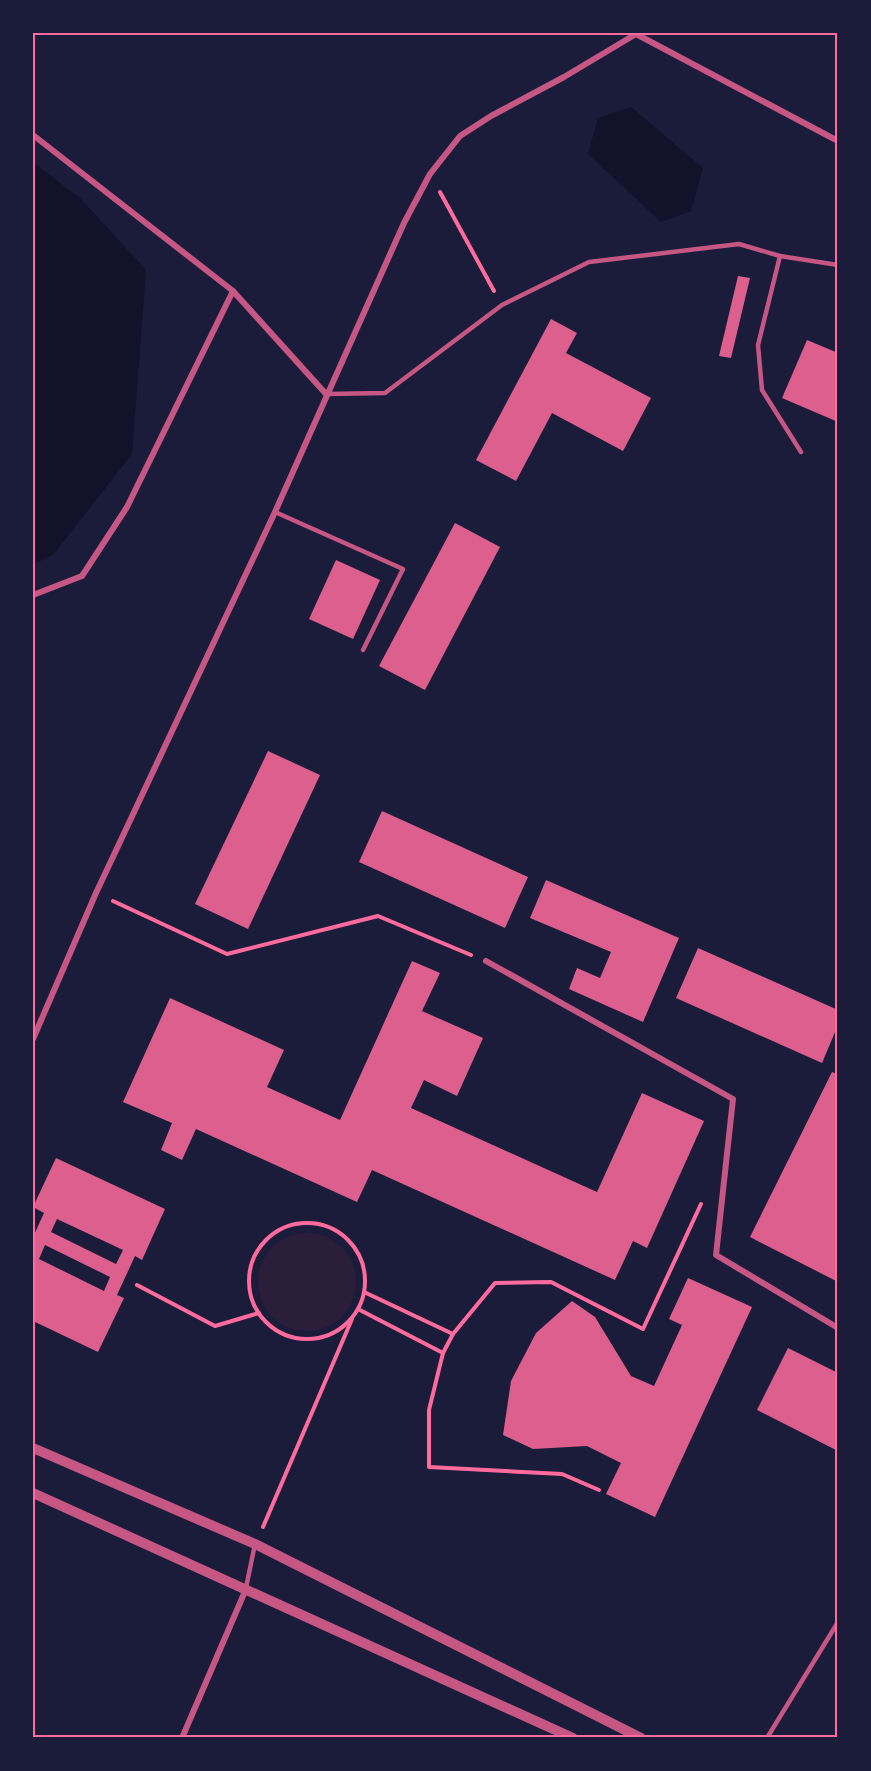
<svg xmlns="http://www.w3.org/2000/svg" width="871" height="1771" font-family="'Fira Sans Condensed',sans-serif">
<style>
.green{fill:#2a1e3b}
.water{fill:#12122b}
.building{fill:#dd5f8e;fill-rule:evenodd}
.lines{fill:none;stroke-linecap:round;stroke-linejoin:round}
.path{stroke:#ff6b9d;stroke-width:4}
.service{stroke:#c65784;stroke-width:4.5}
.minor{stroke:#c65784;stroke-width:6}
.tertiary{stroke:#c65784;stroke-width:10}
.neatline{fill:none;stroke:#ff6b9d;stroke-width:2}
</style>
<rect width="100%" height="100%" fill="#1b1b3a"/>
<circle class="green" cx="307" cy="1282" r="49"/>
<g class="water">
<path d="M631,107L703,168L691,211L661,222L588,154L598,118Z"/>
<path d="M33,162L81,199L146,270L132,454L53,555L33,564Z"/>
</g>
<g class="building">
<path d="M738,276L750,278L731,358L719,356Z"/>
<path d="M551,319L577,333L566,353L651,398L623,451L552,413L516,481L476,460Z"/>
<path d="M807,340L838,353V422L782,398Z"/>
<path d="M455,523L500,547L425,690L379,666Z"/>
<path d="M336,560L380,580L353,639L309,619Z"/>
<path d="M268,751L320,775L248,929L195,904Z"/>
<path d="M382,811L528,877L505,928L359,862Z"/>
<path d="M546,880L679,938L643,1022L569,989L577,968L600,978L611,952L530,918Z"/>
<path d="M698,948L838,1010V1025L822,1063L676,998Z"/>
<path d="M412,961L440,973L422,1011L483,1038L457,1096L424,1080L411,1108L597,1192L642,1093L704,1121L647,1248L633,1241L615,1280L372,1170L357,1202L196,1129L182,1160L161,1150L172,1123L123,1102L170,998L284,1050L267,1087L340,1120Z"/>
<path d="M832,1072L838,1075V1282L750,1237Z"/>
<path d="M56,1158L165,1209L142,1260L135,1256L117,1295L124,1298L98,1352L33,1321V1237L44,1213L33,1207ZM57,1219L123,1250L116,1264L51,1232ZM45,1245L110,1277L104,1291L39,1259Z"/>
<path d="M688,1278L752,1307L655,1517L606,1494L621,1463L587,1446L533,1449L503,1435L511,1381L536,1333L572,1301L595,1317L631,1376L654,1386L682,1325L669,1319Z"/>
<path d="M788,1348L838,1373V1451L757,1410Z"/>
</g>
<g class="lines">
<g class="path">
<path d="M440,192L494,291"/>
<path d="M113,901L227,954L378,916L471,955"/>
<circle cx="307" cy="1281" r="58"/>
<path d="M137,1285L215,1326L259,1313"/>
<path d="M364,1292L453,1334L495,1283L551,1282L643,1329L701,1204"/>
<path d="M358,1309L443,1353L429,1410V1467L562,1474L599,1490"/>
<path d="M443,1353L453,1334"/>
<path d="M263,1527L352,1319"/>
</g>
<g class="service">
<path d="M780,256L758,345L762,390L801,452"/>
<path d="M326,394L385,393L502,305L589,262L739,244L780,256L838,265"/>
<path d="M275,512L403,569L363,650"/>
<path d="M246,1588L255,1544"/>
<path d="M767,1738L838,1622"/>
</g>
<g class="minor">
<path d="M33,135L233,291L127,507L82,576L33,595"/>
<path d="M233,291L326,394"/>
<path d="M486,961L733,1099L716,1255L838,1328"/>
<path d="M33,1039L96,893L275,512L404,223L430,174L460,136L491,116L564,77L636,34L838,141"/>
<path d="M182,1738L246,1589"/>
</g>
<g class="tertiary">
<path d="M33,1448L255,1544L641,1738"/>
<path d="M33,1493L573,1738"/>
</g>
</g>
<rect width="871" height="1771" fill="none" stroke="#1b1b3a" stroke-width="69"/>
<rect x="34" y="34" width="802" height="1702" class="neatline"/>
</svg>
